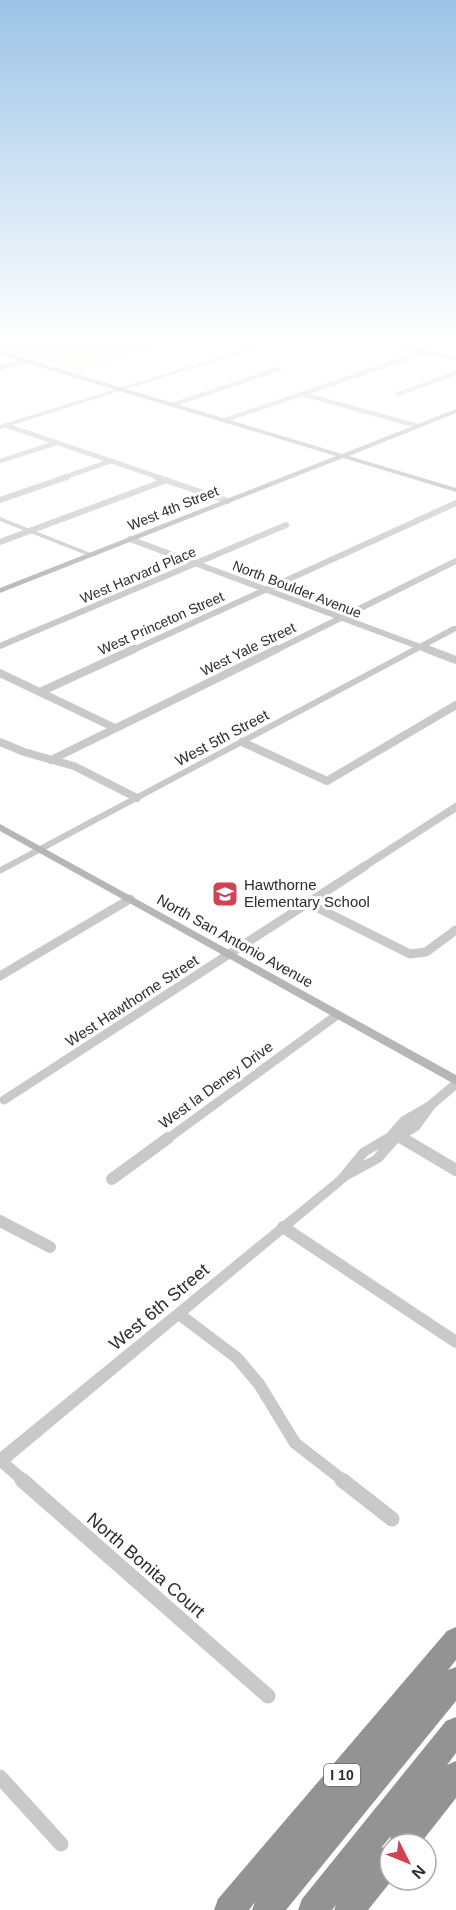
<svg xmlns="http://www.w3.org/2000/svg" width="456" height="1910" font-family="Helvetica,sans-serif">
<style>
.green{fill:#e3e8dc}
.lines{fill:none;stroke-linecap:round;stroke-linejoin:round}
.minor-far5{stroke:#c9c9c9;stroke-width:4.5}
.minor-far4{stroke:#c9c9c9;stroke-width:6}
.minor-far3{stroke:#c9c9c9;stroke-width:8}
.minor-far2{stroke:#c9c9c9;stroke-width:9}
.minor-far1{stroke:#c9c9c9;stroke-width:12}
.minor{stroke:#c9c9c9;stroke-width:15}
.tertiary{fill:#c9c9c9;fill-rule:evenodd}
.secondary{fill:#b6b6b6;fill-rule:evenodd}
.motorway{fill:#939393;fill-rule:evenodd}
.labels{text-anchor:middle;stroke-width:6;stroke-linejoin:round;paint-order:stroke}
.far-street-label{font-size:14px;fill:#2c2c2c;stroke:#fff}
.shield{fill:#fff;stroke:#6b6b6b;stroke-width:1.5}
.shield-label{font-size:14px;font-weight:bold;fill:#2c2c2c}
.street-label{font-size:15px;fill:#2c2c2c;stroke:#fff}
.poi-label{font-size:15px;fill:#2c2c2c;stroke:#fff;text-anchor:start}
.near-street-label{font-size:18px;fill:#2c2c2c;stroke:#fff}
</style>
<rect width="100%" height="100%" fill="#fff"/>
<path class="green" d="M0,340H231L203,348L177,342L78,371L0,349Z"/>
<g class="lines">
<g class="minor-far5">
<path d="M377,340L456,359"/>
<path d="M0,368L26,361"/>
<path d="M302,394L418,426"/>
<path d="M398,394L456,373"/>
<path d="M172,405L279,369"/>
<path d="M225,420L425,352"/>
<path d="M5,425L161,478"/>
<path d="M0,461L56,443"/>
<path d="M62,478L111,461"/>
</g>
<g class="minor-far4">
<path d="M156,477L228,501"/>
<path d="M0,500L67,477"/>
<path d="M130,539L431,651"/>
<path d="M0,542L167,480"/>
<path d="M0,646L286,525"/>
<path d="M131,651L456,503"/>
<path d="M274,651L456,561"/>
</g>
<g class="minor-far3">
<path d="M427,649L456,660"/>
<path d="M0,673L115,728"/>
<path d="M40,692L134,649"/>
<path d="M0,742L24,752L74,766L137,798"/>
<path d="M242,742L327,781L456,705"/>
<path d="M51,760L277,649"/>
<path d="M363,867L456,807"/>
</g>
<g class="minor-far2">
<path d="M308,903L410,954L426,952L456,930"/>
<path d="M0,976L130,899"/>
<path d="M4,1100L365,866"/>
<path d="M394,1133L405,1140"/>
<path d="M166,1140L337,1015"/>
</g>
<g class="minor-far1">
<path d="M402,1138L456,1170"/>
<path d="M112,1179L168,1138"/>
<path d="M0,1221L50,1247"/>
<path d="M283,1227L456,1342"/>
<path d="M179,1314L237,1358L259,1384L295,1443L344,1481"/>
<path d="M1,1461L24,1481"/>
</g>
<g class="minor">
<path d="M22,1480L268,1696"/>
<path d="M342,1480L392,1519"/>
<path d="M0,1777L61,1844"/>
</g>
<g class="tertiary">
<path d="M274,340H281L0,429V425Z"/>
<path d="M0,517L93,554L94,555L89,556L0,521Z"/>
<path d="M453,626H456V631L0,874V867Z"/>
<path d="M456,1080V1090L435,1108L419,1130L399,1142L381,1162L348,1180L5,1466L0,1468V1452L337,1177L360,1149L387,1133L401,1117L427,1102L452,1081ZM379,1149L373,1156L363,1161L368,1155Z"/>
</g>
<g class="secondary">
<path d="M0,351L342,454L456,409V413L349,456L456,488V492L343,458L0,593V588L336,456L0,355Z"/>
<path d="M0,824L456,1075V1085L0,831Z"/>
</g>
<g class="motorway">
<path d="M456,1627V1660L448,1670L456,1667V1701L286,1910H252L255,1902L249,1910H214L218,1899L447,1631Z"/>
<path d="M456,1717V1753L447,1765L456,1761V1798L420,1844H390L392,1880L368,1910H334L336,1905L332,1910H298L302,1899L446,1721ZM391,1836L388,1845L381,1848Z"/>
</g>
</g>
<linearGradient id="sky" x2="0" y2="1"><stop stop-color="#9cc4e7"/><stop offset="0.56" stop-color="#fff"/><stop offset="1" stop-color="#fff" stop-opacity="0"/></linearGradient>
<rect width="456" height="607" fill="url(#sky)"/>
<defs>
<g id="school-square" transform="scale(1.35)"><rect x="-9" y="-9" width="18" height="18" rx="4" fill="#cf4355" stroke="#fff"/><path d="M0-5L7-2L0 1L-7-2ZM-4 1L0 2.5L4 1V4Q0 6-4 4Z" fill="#fff"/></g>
</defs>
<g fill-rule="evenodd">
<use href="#school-square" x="225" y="894"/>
</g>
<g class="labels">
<g class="far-street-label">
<text transform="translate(173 508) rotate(-22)" y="5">West 4th Street</text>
<text transform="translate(138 575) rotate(-23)" y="5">West Harvard Place</text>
<text transform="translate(297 589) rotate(21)" y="5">North Boulder Avenue</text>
<text transform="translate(161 623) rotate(-24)" y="5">West Princeton Street</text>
<text transform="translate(248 649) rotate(-26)" y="5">West Yale Street</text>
</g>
<rect class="shield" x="324" y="1764" width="36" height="22" rx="4.5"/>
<g class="shield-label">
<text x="342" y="1780">I 10</text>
</g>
<g class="street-label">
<text transform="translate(222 738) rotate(-28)" y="5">West 5th Street</text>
<text transform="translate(235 941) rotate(29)" y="5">North San Antonio Avenue</text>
<text transform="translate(132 1001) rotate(-33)" y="5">West Hawthorne Street</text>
<text transform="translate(216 1085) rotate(-36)" y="5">West la Deney Drive</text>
</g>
<g class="poi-label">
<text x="244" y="890">Hawthorne<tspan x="244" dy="17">Elementary School</tspan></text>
</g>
<g class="near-street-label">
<text transform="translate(159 1307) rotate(-40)" y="6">West 6th Street</text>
<text transform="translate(146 1565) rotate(41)" y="6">North Bonita Court</text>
</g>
</g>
<g transform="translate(408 1862) rotate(133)"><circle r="28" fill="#ffffff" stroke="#ababab" stroke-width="1.5"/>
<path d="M0-4.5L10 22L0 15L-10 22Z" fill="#cf4355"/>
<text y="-9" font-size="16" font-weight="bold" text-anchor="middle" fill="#2c2c2c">N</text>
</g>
</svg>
